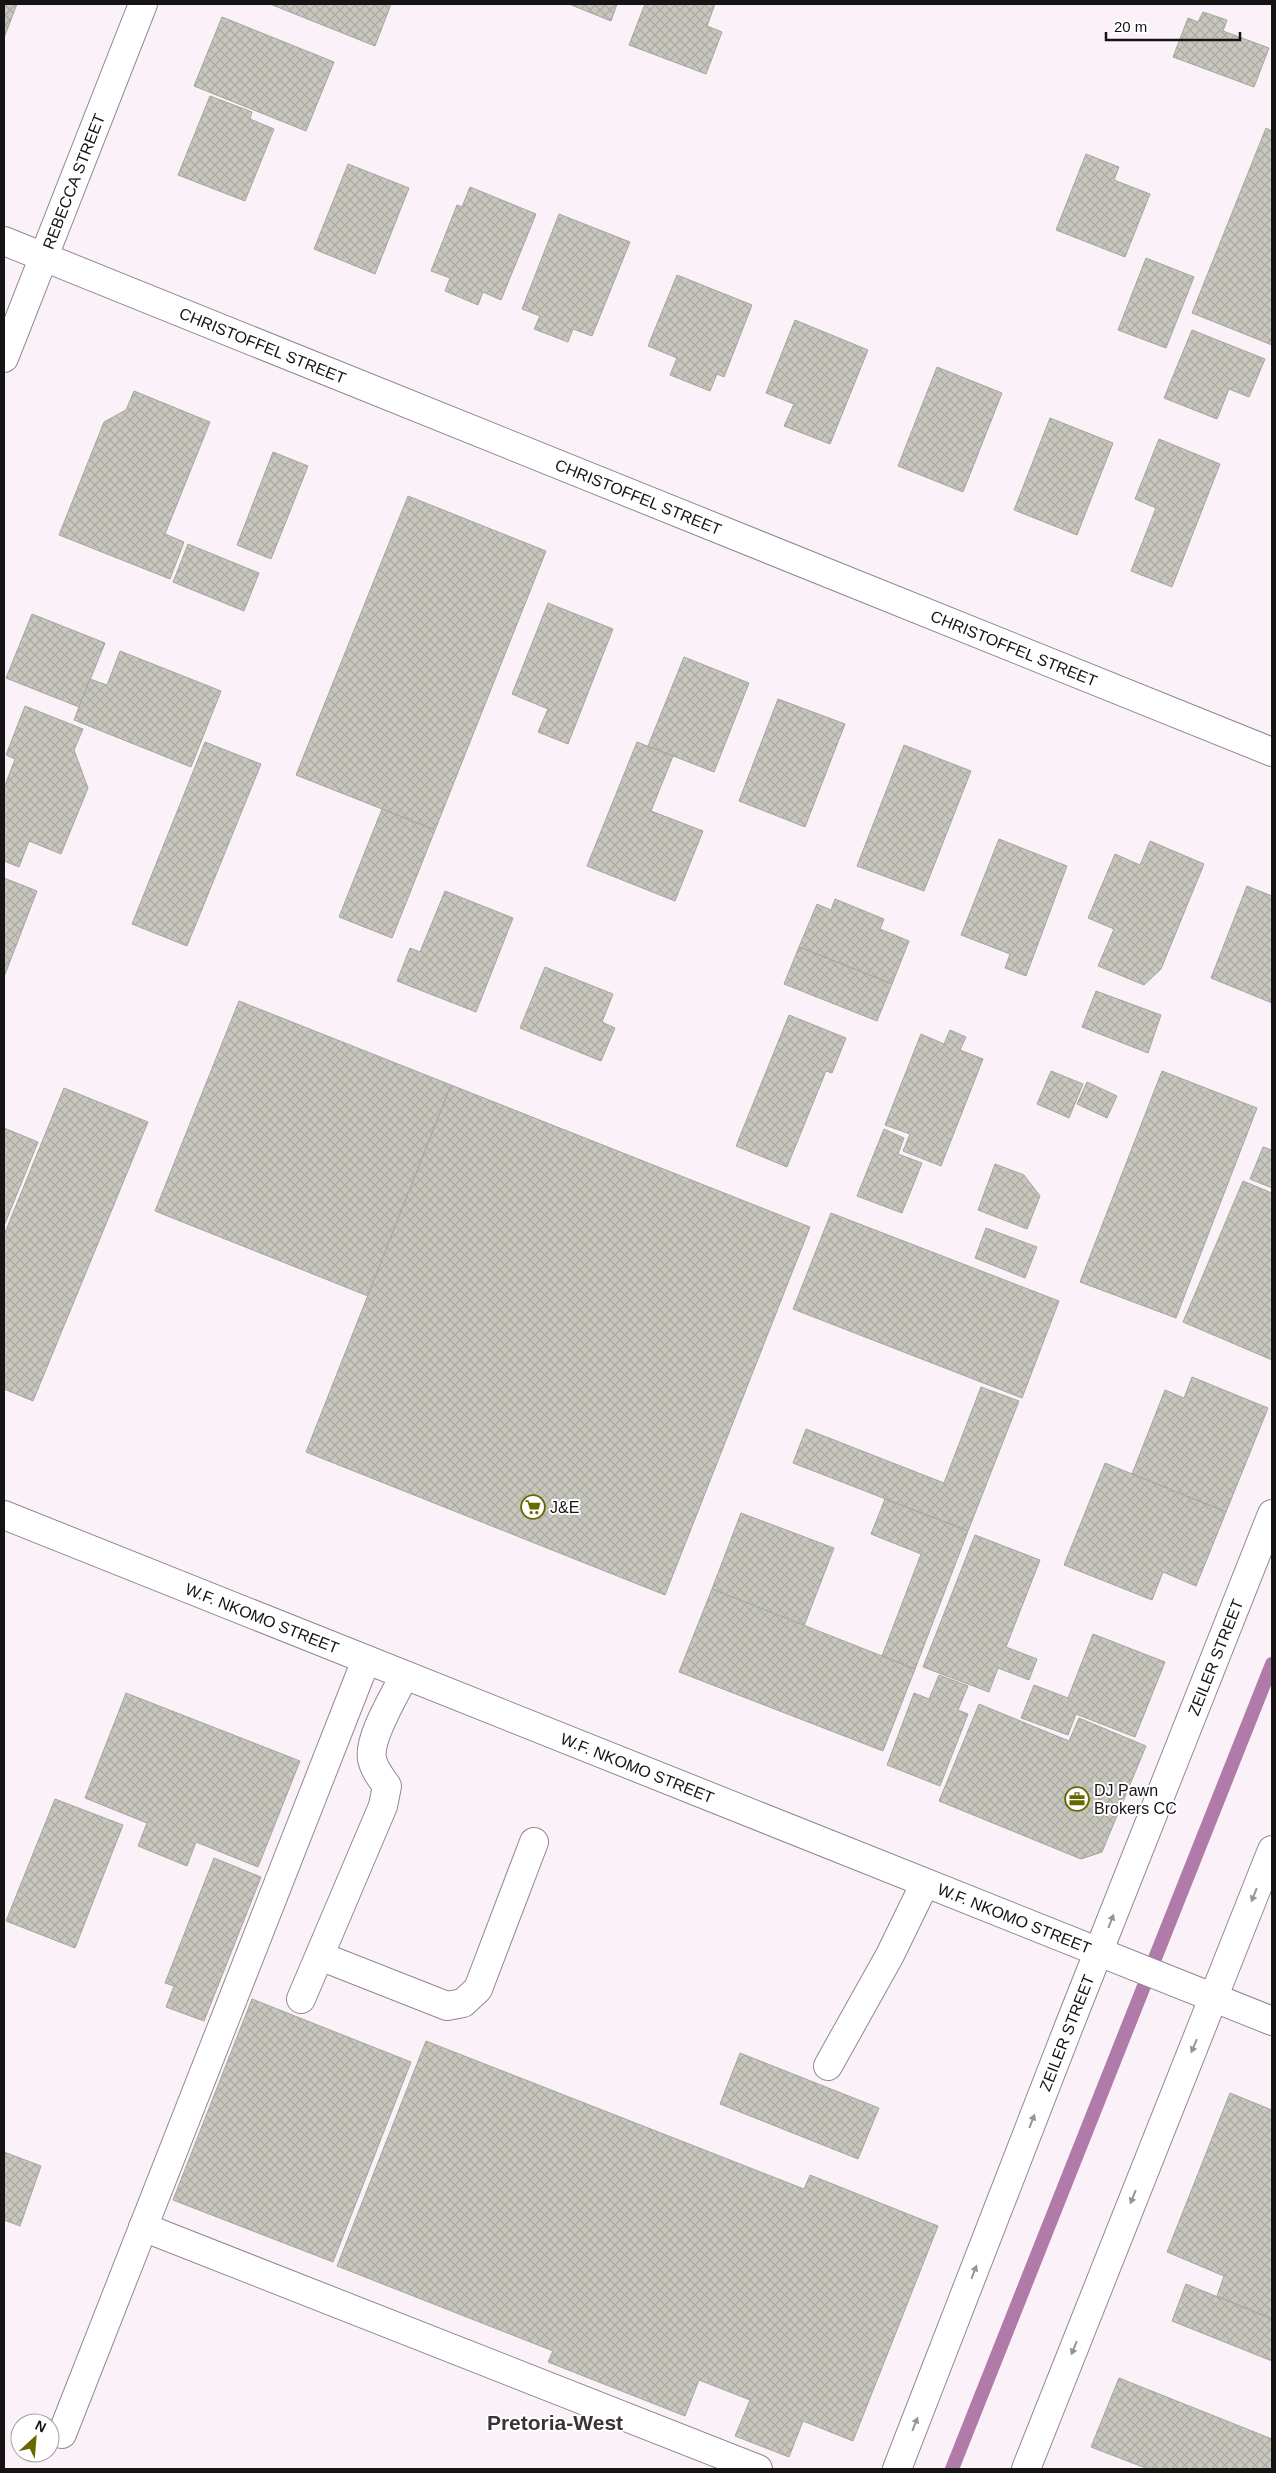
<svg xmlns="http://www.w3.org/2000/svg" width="1276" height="2473" font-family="Arial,sans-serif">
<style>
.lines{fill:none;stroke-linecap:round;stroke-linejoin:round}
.stream{stroke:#b07ba8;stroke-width:14}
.building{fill:url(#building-cross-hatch);stroke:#a5a69d}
.minor-casing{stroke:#91898f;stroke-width:30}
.major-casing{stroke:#91898f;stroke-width:30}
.minor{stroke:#fff;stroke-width:28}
.major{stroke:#fff;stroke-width:28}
.oneway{fill:#969596}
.labels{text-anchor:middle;stroke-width:4;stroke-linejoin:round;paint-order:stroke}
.street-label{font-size:16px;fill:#161315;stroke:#fff}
.poi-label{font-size:16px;fill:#161315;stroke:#fff;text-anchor:start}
.district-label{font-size:21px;font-weight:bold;fill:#393338;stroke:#fff}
</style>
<defs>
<pattern id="building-cross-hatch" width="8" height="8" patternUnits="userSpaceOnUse" patternTransform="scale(1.25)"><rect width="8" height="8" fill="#c7c7be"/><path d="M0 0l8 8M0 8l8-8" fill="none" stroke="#aaaaa2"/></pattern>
</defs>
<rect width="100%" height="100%" fill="#fbf2f9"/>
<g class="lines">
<path class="stream" d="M952,2469L1272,1664"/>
</g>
<g class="building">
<path d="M4,4H17L4,38Z"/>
<path d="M270,4H391L375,46Z"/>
<path d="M569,4H617L611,21Z"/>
<path d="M645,4H715L707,26L722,32L706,74L629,45Z"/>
<path d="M1203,12L1227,20L1223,31L1269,48L1254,87L1173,57L1188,18L1198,22Z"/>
<path d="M222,17L334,62L306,131L194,86Z"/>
<path d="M210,96L252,112L250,119L274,129L245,201L178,175Z"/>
<path d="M1266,128L1272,131V345L1192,313Z"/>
<path d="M1086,154L1119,167L1114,180L1150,194L1125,257L1056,230Z"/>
<path d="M348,164L409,188L375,274L314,249Z"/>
<path d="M470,187L536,214L501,300L483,292L478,305L445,291L450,278L431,271L457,205L462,207Z"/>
<path d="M559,214L630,242L592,336L573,329L568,342L534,329L540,316L522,309Z"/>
<path d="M1146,258L1194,277L1166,348L1118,330Z"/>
<path d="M677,275L752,305L724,377L717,374L710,391L670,375L677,358L648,346Z"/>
<path d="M795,320L868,350L830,444L784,426L794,404L766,393Z"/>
<path d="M1192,330L1265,359L1249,397L1229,389L1217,419L1164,398Z"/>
<path d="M937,367L1002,393L963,492L898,466Z"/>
<path d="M134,391L210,422L165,534L184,542L170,579L59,535L104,422L126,410Z"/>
<path d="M1050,418L1113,443L1077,535L1014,510Z"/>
<path d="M1159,439L1220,464L1172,587L1131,571L1156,508L1135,499Z"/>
<path d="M273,452L308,466L271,559L237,545Z"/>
<path d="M408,496L546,551L435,830L296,775Z"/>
<path d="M188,544L259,573L244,611L173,582Z"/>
<path d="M548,603L613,629L568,744L538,732L548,709L512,694Z"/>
<path d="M32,614L105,643L79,707L6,678Z"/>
<path d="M120,651L221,691L191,767L74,720L90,679L107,685Z"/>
<path d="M684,657L749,683L714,772L648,746Z"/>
<path d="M778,699L845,724L805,827L739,801Z"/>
<path d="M25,706L83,729L74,750L88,788L61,854L29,841L19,867L4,861V788L15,759L6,755Z"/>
<path d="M205,742L261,764L187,946L132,924Z"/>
<path d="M637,742L673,756L651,811L703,831L675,901L587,866Z"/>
<path d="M904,745L971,771L924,891L857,866Z"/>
<path d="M382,809L435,830L392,938L339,917Z"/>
<path d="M999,839L1067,866L1026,976L1005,968L1010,954L961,935Z"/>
<path d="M1150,841L1204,864L1161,969L1144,985L1098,966L1114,929L1088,918L1115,854L1140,865Z"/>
<path d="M4,878L37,891L4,977Z"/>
<path d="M1247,886L1272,896V1003L1211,978Z"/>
<path d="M445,891L513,918L476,1012L397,981L410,948L420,952Z"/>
<path d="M835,899L884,919L880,929L909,941L892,984L799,947L817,904L831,910Z"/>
<path d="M799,947L892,984L877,1021L784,984Z"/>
<path d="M545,967L613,994L602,1022L615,1028L601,1061L520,1028Z"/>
<path d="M1096,991L1161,1015L1148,1053L1082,1027Z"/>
<path d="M239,1001L451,1085L368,1296L155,1211Z"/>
<path d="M789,1015L846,1038L832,1073L826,1071L787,1167L736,1146Z"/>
<path d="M950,1030L966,1037L960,1050L983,1059L941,1166L903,1151L910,1134L885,1125L921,1034L944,1044Z"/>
<path d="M1051,1071L1083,1084L1069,1118L1037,1104Z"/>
<path d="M1162,1071L1257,1108L1176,1318L1080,1282Z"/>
<path d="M1087,1082L1117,1096L1107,1118L1077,1104Z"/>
<path d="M451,1085L810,1227L665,1595L306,1452Z"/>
<path d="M64,1088L148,1122L33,1401L4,1389V1235Z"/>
<path d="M4,1128L38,1142L4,1226Z"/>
<path d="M884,1129L904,1138L898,1154L922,1163L902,1213L857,1196Z"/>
<path d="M1263,1147L1272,1150V1188L1250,1179Z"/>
<path d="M995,1164L1024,1175L1040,1196L1027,1229L978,1210Z"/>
<path d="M1243,1181L1272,1193V1360L1183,1322Z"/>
<path d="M831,1213L1059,1301L1022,1398L793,1309Z"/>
<path d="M986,1228L1037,1247L1025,1278L975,1258Z"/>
<path d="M1192,1377L1268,1408L1226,1512L1132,1474L1165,1390L1184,1398Z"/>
<path d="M981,1387L1019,1401L968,1531L793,1463L806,1429L944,1483Z"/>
<path d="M1105,1463L1226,1512L1196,1586L1163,1572L1152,1600L1064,1565Z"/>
<path d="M885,1499L968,1531L915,1669L882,1656L921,1554L871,1534Z"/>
<path d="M741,1513L834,1548L804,1626L712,1589Z"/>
<path d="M975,1535L1040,1560L1006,1647L1037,1659L1029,1680L998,1668L989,1692L923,1667Z"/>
<path d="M712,1589L915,1669L883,1751L679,1672Z"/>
<path d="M1093,1634L1165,1662L1135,1737L1076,1714L1068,1735L1021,1718L1034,1685L1068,1698Z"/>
<path d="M939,1675L968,1686L958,1710L968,1714L940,1786L887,1765L914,1693L929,1699Z"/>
<path d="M126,1693L300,1761L258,1867L196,1842L187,1866L138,1846L147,1823L85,1798Z"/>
<path d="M979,1704L1069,1741L1079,1718L1146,1746L1102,1852L1081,1859L939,1801Z"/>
<path d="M55,1799L123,1825L75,1948L6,1921Z"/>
<path d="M214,1858L261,1877L204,2021L166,2007L174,1986L165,1983Z"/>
<path d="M252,1999L411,2062L333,2262L173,2200Z"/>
<path d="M426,2041L804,2189L810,2175L938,2226L853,2441L803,2421L789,2457L735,2436L750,2400L699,2380L685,2416L548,2362L553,2351L337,2266Z"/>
<path d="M740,2053L879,2108L858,2159L720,2104Z"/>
<path d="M1230,2093L1272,2110V2319L1217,2296L1224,2276L1167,2252Z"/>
<path d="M4,2152L41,2166L20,2226L4,2220Z"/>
<path d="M1186,2284L1272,2319V2361L1172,2321Z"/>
<path d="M1119,2378L1272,2439V2469H1148L1091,2447Z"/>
</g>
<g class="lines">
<g class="minor-casing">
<g id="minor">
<path id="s1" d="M4,241L1272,752"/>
<path id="s2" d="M4,358L143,4"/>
<path d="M320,1956L447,2006L463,2003L478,1989L534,1842"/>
<path d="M301,1999L383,1806L387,1786C381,1778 374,1769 372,1759C368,1738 395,1695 404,1676"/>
<path d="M828,2066L890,1955L925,1883"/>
<path d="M143,2227L758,2469"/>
<path d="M62,2434L366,1660"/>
<path id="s3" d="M897,2469L1069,2026L1272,1514"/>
<path d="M1026,2469L1272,1850"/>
</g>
</g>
<g class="major-casing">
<g id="major">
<path id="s4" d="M4,1515L1272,2021"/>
</g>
</g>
<use href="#minor" class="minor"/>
<use href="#major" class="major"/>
</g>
<defs><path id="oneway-solid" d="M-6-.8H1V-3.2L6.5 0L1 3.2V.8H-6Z" transform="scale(1.25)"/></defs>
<g class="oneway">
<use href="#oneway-solid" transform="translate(1254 1895) rotate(112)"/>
<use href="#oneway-solid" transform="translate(1111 1921) rotate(-69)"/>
<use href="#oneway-solid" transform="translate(1194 2046) rotate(113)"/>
<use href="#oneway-solid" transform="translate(1032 2121) rotate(-69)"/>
<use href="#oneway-solid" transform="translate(1133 2197) rotate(112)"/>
<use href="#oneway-solid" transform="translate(974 2272) rotate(-69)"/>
<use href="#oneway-solid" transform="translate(1074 2348) rotate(112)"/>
<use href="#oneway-solid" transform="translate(915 2424) rotate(-69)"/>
</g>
<defs>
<g id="supermarket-ring" transform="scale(1.25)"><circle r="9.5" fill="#fff" stroke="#686803" stroke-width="1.5"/><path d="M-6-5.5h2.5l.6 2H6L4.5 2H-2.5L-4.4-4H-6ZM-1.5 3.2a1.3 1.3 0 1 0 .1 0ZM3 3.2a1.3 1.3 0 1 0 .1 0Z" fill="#686803"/></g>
<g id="office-ring" transform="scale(1.25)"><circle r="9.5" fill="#fff" stroke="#686803" stroke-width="1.5"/><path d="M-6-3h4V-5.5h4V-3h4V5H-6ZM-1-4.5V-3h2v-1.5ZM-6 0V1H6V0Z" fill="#686803"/></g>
</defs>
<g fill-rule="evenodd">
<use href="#supermarket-ring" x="533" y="1507"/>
<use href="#office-ring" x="1077" y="1799"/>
</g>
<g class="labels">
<g class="street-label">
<text dy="6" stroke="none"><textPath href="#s2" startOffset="190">REBECCA STREET</textPath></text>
<text dy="6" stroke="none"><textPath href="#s1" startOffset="279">CHRISTOFFEL STREET</textPath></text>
<text dy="6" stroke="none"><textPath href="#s1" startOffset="684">CHRISTOFFEL STREET</textPath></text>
<text dy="6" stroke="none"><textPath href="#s1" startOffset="1089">CHRISTOFFEL STREET</textPath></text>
<text dy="6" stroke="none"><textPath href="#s4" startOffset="278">W.F. NKOMO STREET</textPath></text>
<text dy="6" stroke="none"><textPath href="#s3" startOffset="872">ZEILER STREET</textPath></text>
<text dy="6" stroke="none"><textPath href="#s4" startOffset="682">W.F. NKOMO STREET</textPath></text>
<text dy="6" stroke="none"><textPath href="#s4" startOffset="1088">W.F. NKOMO STREET</textPath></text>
<text dy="6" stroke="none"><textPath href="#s3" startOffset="468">ZEILER STREET</textPath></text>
</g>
<g class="poi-label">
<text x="550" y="1513">J&amp;E</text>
<text x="1094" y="1796">DJ Pawn<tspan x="1094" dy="18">Brokers CC</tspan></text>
</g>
<g class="district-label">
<text x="555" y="2430">Pretoria-West</text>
</g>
</g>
<rect width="1276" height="2473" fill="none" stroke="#161315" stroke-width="10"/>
<g transform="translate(35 2438) rotate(26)"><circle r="24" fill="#ffffff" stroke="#a2a1a1"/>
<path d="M0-4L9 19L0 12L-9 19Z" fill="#686803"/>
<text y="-8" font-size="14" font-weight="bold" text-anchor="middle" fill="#161315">N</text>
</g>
<path d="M1106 32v8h134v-8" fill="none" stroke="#161315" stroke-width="2.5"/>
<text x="1114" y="32" font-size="15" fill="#161315" stroke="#ffffff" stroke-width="4" paint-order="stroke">20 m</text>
</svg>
